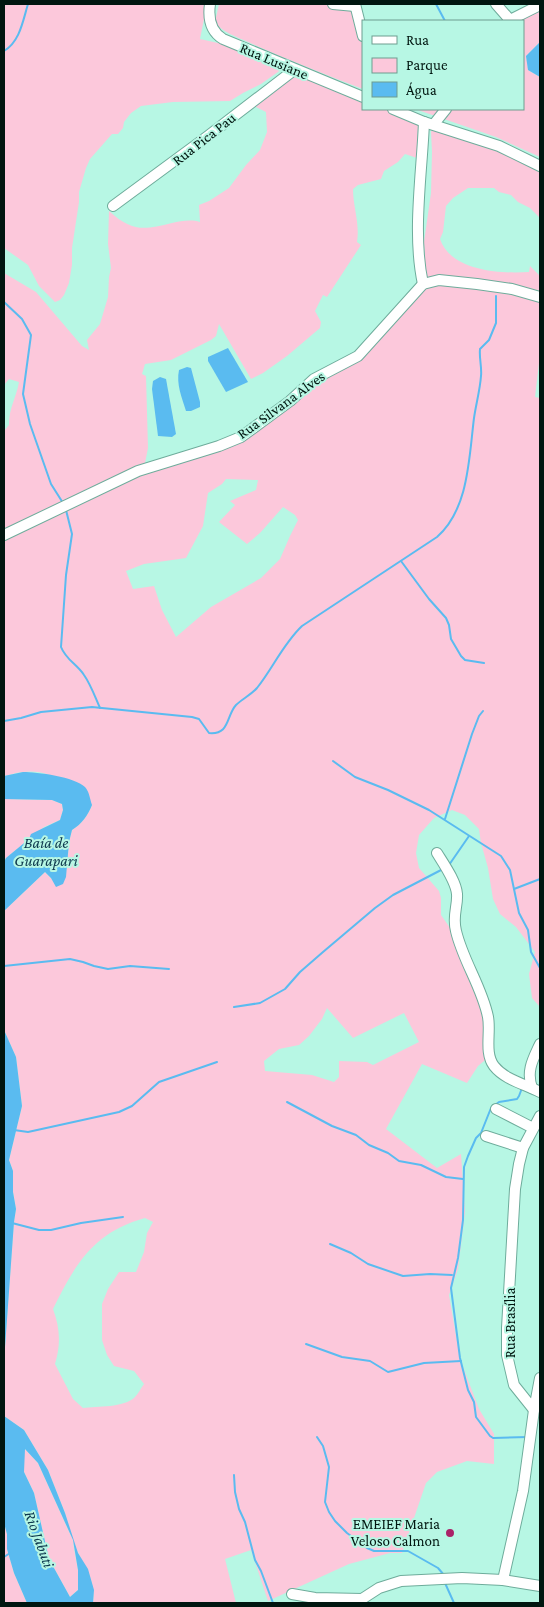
<svg xmlns="http://www.w3.org/2000/svg" width="544" height="1607" font-family="'Crimson Pro',serif">
<style>
.green{fill:#fcc8db;fill-rule:evenodd}
.water{fill:#5abbf0;fill-rule:evenodd}
.lines{fill:none;stroke-linecap:round;stroke-linejoin:round}
.stream{stroke:#5abbf0;stroke-width:2}
.minor-casing{stroke:#6eac9b;stroke-width:12}
.minor{stroke:#fff;stroke-width:10}
.poi-dot{fill:#aa2268;stroke:#b7f7e4;stroke-width:2}
.labels{text-anchor:middle;stroke-width:4;stroke-linejoin:round;paint-order:stroke}
.street-label{font-size:15px;fill:#001610;stroke:#b7f7e4}
.poi-label{font-size:15px;fill:#001610;stroke:#b7f7e4;text-anchor:end}
.water-label{font-size:16px;font-style:italic;fill:#0e394e;stroke:#b7f7e4}
</style>
<rect width="100%" height="100%" fill="#b7f7e4"/>
<g class="green">
<path d="M4,4H207L200,39L227,45L285,67L261,84L243,93L230,101L173,102L141,106L131,113L124,122L123,128L118,134H112L90,159L86,168L79,192V202L72,248V265L69,283L64,295L60,300L55,302L39,286L28,265L4,248Z"/>
<path d="M219,4H354L363,41V89C324,74 286,59 248,42C237,37 222,32 215,22Z"/>
<path d="M540,6V42L526,56L528,70L540,77V157L496,137L415,109H523V21H510Z"/>
<path d="M297,73L363,99V109H393L418,124L417,158L405,154L398,162L384,171L381,179L358,185L353,189C353,207 360,223 357,242L361,245L327,297L323,295L315,311L321,322L320,328L287,356L263,373L251,379L219,324L216,336L211,340L171,360L145,364L142,374L146,376L148,448L145,463L149,466L219,447L338,367L362,354L426,280L424,242L431,193L432,152L431,132L432,129L493,148L540,171V228V218L530,208L518,202L511,195L499,192L494,188H468L453,198L446,206L443,232L440,239C451,271 500,274 529,272L530,266L540,276V362L539,363L535,397L540,398V1007L532,998L529,974L535,952L516,927L500,914L493,899L488,868L481,843L479,829L465,815L452,810L434,818L419,835L416,853L419,868L439,891L441,898V915L455,935L482,1003L490,1056L478,1066L467,1083L422,1064L386,1129L437,1168L461,1154L465,1212L458,1269L449,1295L460,1359L479,1409L494,1434V1464L467,1461L437,1472L426,1483L402,1553H390L349,1564L268,1601L251,1550L225,1559L236,1603H93C96,1578 83,1564 73,1543L78,1570V1590L70,1597L49,1559L34,1493L24,1472V1448L38,1463L71,1536L65,1513L48,1470L24,1430L4,1416V1361L14,1221L16,1209L13,1192V1171L9,1160L22,1106L16,1057L4,1030V911L45,872L51,878L56,886L67,868L69,842L72,830C82,824 88,815 92,805C71,788 53,768 23,772C17,772 10,775 4,776V431L9,425C9,407 16,399 19,382L9,379L4,385V273L36,292L82,346L89,350L87,340L100,324L108,297L109,277L111,268L108,244L109,211C132,232 144,230 172,223C181,221 191,219 200,222L199,205L209,201L229,188L246,165L260,150L267,132L266,112L252,105ZM226,479L258,480L256,490L230,501L235,505L219,522L247,544L260,533L283,507L295,515L298,520L290,536L280,559L261,578L211,607L176,637L162,610L154,586L133,589L126,571L144,564L186,558L203,526L208,493L222,484ZM327,1008L353,1038L404,1013L419,1042L373,1065L367,1062L339,1061V1077L334,1082L312,1075L265,1071L264,1061L279,1049L299,1045L309,1036L322,1019ZM145,1218L153,1222L147,1233L144,1252L136,1272H119L108,1289L102,1304V1340L107,1355L114,1366L134,1371L144,1384C141,1388 138,1394 135,1397C124,1408 97,1406 83,1408L73,1399L55,1364C61,1344 60,1328 53,1309C75,1264 94,1232 145,1218Z"/>
<path d="M4,799L52,800L62,804L63,810L60,820L44,827L6,858L4,862Z"/>
<path d="M4,1523L7,1534V1549L14,1573L27,1603H4Z"/>
</g>
<g class="water">
<path d="M540,42V77L528,70L526,56Z"/>
<path d="M228,348L248,382L226,392L208,361V357Z"/>
<path d="M187,367L191,368L200,402V407L191,411H186C182,398 176,384 179,370Z"/>
<path d="M160,377L166,379L176,434L172,437L158,436L152,389L153,381Z"/>
<path d="M23,772C37,772 75,777 85,787C89,791 90,799 92,805C88,815 82,824 72,830L69,842L66,877L63,884L56,887L51,878L45,872L4,911V862L6,858L29,839L31,834L60,820L63,810L62,804L52,800L4,799V776Z"/>
<path d="M4,1030L16,1057L22,1106L9,1160L13,1171V1192L16,1209L14,1222L4,1361Z"/>
<path d="M4,1416L24,1430L48,1470L65,1513L78,1553L88,1569L94,1590L93,1603H27L14,1573L7,1549V1534L4,1523ZM25,1449L38,1463L73,1540L78,1570V1590L70,1597L49,1559L34,1493L24,1472Z"/>
</g>
<g class="lines">
<g class="stream">
<path d="M436,4L445,21"/>
<path d="M4,51C20,42 23,20 28,4"/>
<path d="M4,302L22,319L31,335L23,394L30,424L51,484L63,503"/>
<path d="M66,510L72,534L66,575L61,647C66,660 77,664 84,675C91,685 95,697 100,708"/>
<path d="M401,561L429,599L446,618L449,625L451,639L461,656L465,660L484,663"/>
<path d="M4,721L21,718L41,712L92,707L192,717L199,719L209,733C230,735 226,716 236,705C242,699 251,695 257,688C273,668 283,644 302,626L437,537C469,509 469,457 474,418C476,404 480,390 481,376C482,367 479,358 480,349L489,340L496,323V296"/>
<path d="M333,761L355,777L388,790L429,810L501,856L510,870L519,913L528,930L531,952L540,968"/>
<path d="M445,819L472,734L479,716L483,711"/>
<path d="M449,865L469,836"/>
<path d="M514,889L540,879"/>
<path d="M4,966L70,959L83,962L94,966L108,969L130,966L169,969"/>
<path d="M234,1007L260,1003L285,989L300,972L323,952L375,908L393,895L443,869"/>
<path d="M522,1088L519,1096L517,1099L499,1102L491,1108L481,1133L476,1138L468,1156L464,1167L463,1220L458,1258L451,1288L460,1358L468,1390L474,1402L476,1417L490,1436L493,1438L528,1437"/>
<path d="M287,1102L332,1126L356,1135L369,1145L388,1153L399,1161L421,1165L446,1177L463,1179"/>
<path d="M14,1130L28,1132L119,1112L132,1106L159,1082L217,1062"/>
<path d="M12,1223L39,1230H51L81,1223L123,1217"/>
<path d="M330,1244L351,1253L368,1264L403,1276L430,1274L452,1275"/>
<path d="M306,1344L342,1357L370,1361L388,1372L424,1363L461,1361"/>
<path d="M317,1437L323,1446L329,1467L325,1502L329,1512L335,1521L347,1533L367,1548L374,1551H408L438,1568L444,1575"/>
<path d="M234,1475L235,1492L239,1509L245,1522L255,1560L261,1571L273,1603"/>
<path d="M4,1557L10,1553"/>
<path d="M445,1583L454,1603"/>
</g>
<g class="minor-casing">
<g id="minor">
<path d="M210,4C208,18 210,31 223,39L363,97"/>
<path d="M333,4L355,6"/>
<path d="M355,4L363,36"/>
<path d="M496,4L510,20"/>
<path d="M508,21L540,5"/>
<path d="M393,109L424,122L499,146L540,166"/>
<path d="M434,124L446,109"/>
<path d="M113,206L208,136L294,70"/>
<path d="M423,284C412,234 422,173 424,122"/>
<path d="M4,535L138,471L219,446L241,437L290,401L314,379L358,356L423,284L439,280L477,284L512,289L540,297"/>
<path d="M437,853C443,863 456,881 457,894C458,906 452,916 456,931C463,961 482,987 488,1017C491,1032 484,1053 494,1066C505,1080 525,1084 540,1092"/>
<path d="M532,1088C526,1071 533,1059 540,1044"/>
<path d="M496,1109L533,1128"/>
<path d="M486,1136L523,1148"/>
<path d="M534,1410L514,1385L507,1355V1328L515,1189L519,1164L523,1148L540,1116"/>
<path d="M503,1580L523,1491L534,1410L540,1378"/>
<path d="M292,1594L315,1598L362,1599L379,1588L401,1581L462,1578L503,1580L540,1586"/>
</g>
</g>
<use href="#minor" class="minor"/>
</g>
<circle class="poi-dot" cx="450" cy="1533" r="5"/>
<g class="labels">
<g class="street-label">
<text transform="translate(274 61) rotate(23)" y="5">Rua Lusiane</text>
<text transform="translate(204 139) rotate(-38)" y="5">Rua Pica Pau</text>
<text transform="translate(281 405) rotate(-36)" y="5">Rua Silvana Alves</text>
<text transform="translate(510 1323) rotate(-90)" y="5">Rua Brasília</text>
</g>
<g class="poi-label">
<text x="440" y="1529">EMEIEF Maria<tspan x="440" dy="17">Veloso Calmon</tspan></text>
</g>
<g class="water-label">
<text x="46" y="848">Baía de<tspan x="46" dy="18">Guarapari</tspan></text>
<text transform="translate(40 1539) rotate(70)" y="6">Rio Jabuti</text>
</g>
</g>
<rect width="544" height="1607" fill="none" stroke="#001610" stroke-width="10"/>
<rect x="362" y="20" width="162" height="90" fill="#b7f7e4" stroke="#6e9d8f"/>
<rect x="372" y="36" width="25" height="8" fill="#ffffff" stroke="#6e9d8f"/>
<text x="406" y="45" font-size="15" fill="#001610">Rua</text>
<rect x="372" y="58" width="25" height="15" fill="#fcc8db" stroke="#6e9d8f"/>
<text x="406" y="70" font-size="15" fill="#001610">Parque</text>
<rect x="372" y="82" width="25" height="15" fill="#5abbf0" stroke="#6e9d8f"/>
<text x="406" y="95" font-size="15" fill="#001610">Água</text>
</svg>
